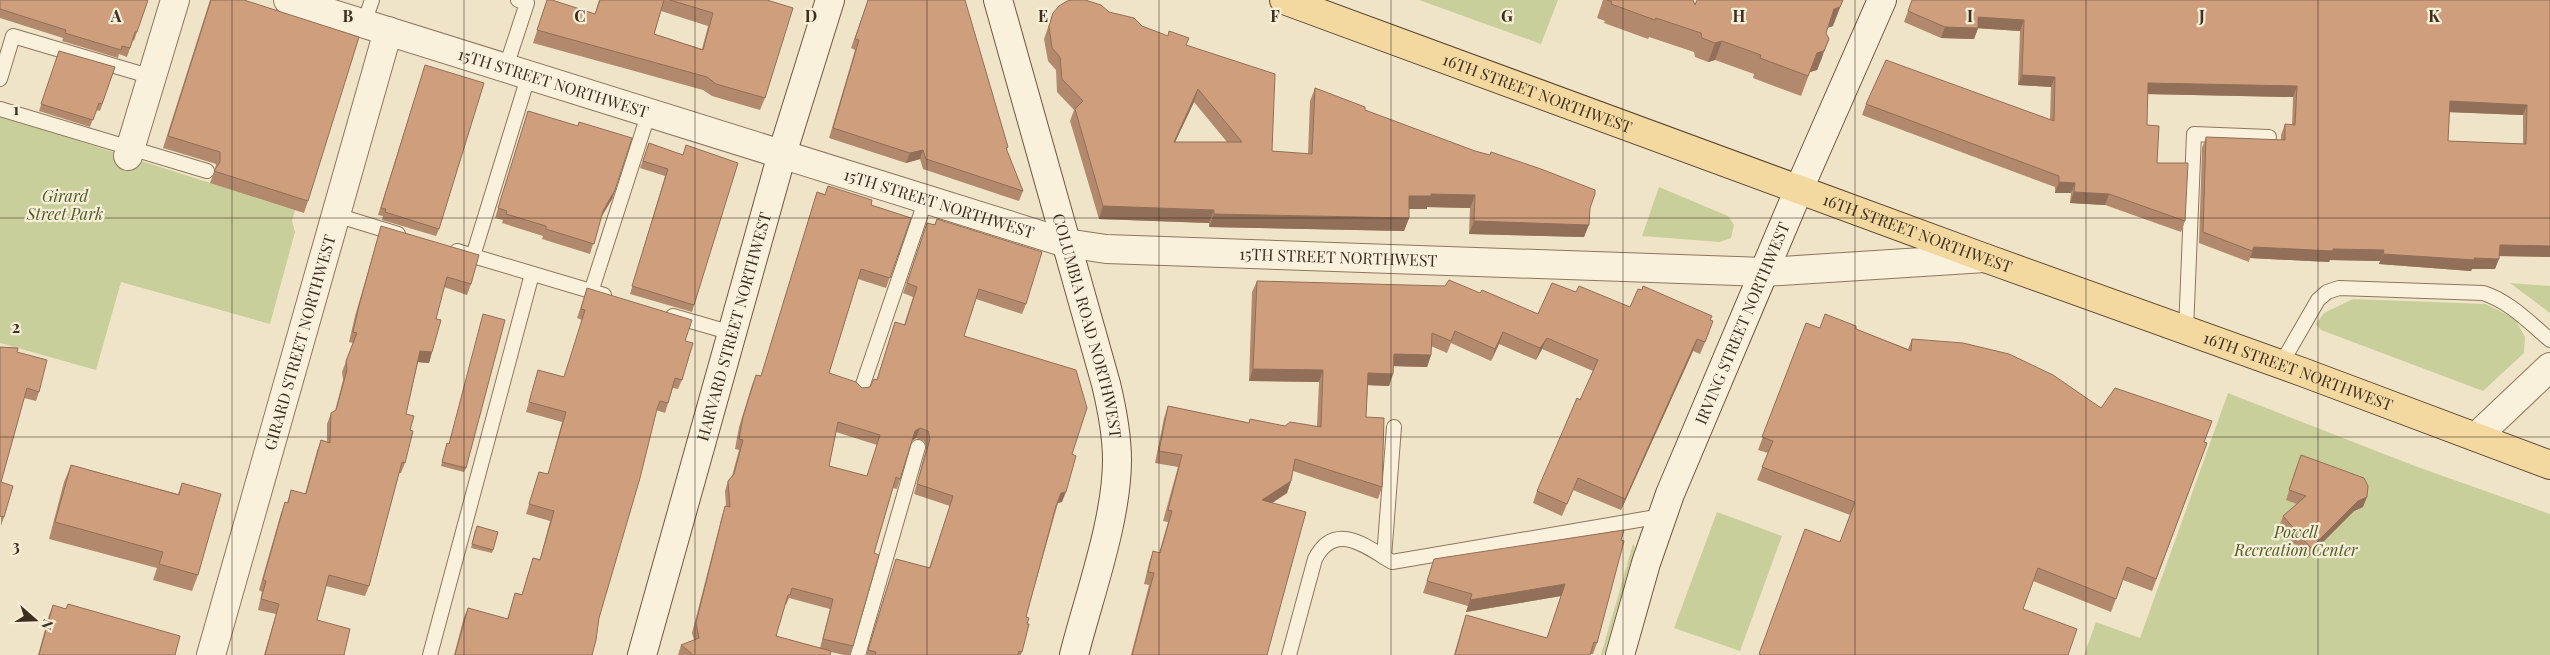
<svg xmlns="http://www.w3.org/2000/svg" width="2550" height="655" font-family="'Playfair Display',serif">
<style>
.green{fill:#c9cf9b}
.lines{fill:none;stroke-linecap:round;stroke-linejoin:round}
.service-casing{stroke:#8d765c;stroke-width:16}
.minor-casing{stroke:#8d765c;stroke-width:30}
.tertiary-casing{stroke:#8d765c;stroke-width:30}
.secondary-casing{stroke:#6f573f;stroke-width:30}
.primary-casing{stroke:#5b4430;stroke-width:30}
.service{stroke:#faf1dc;stroke-width:14}
.minor{stroke:#faf1dc;stroke-width:28}
.tertiary{stroke:#faf1dc;stroke-width:28}
.secondary{stroke:#faf1dc;stroke-width:28}
.primary{stroke:#f3d9a0;stroke-width:28}
.wall{fill:#b2896c;fill-rule:evenodd}
.shaded-wall{fill:#916f58}
.building{fill:#cf9f7d;stroke:#916f58;fill-rule:evenodd}
.grid{fill:none;stroke:#3d2e20;stroke-width:1;stroke-opacity:0.55}
.labels{text-anchor:middle;stroke-width:4.5;stroke-linejoin:round;paint-order:stroke}
.street-label{font-size:16px;fill:#3d2e20;stroke:#f7eed8}
.park-label{font-size:16px;font-style:italic;fill:#4d5a26;stroke:#f7eed8}
.grid-label{font-size:16px;text-anchor:middle;font-weight:bold;fill:#3d2e20;stroke:#f7eed8;stroke-width:4.5;stroke-linejoin:round;paint-order:stroke}
</style>
<rect width="100%" height="100%" fill="#f0e4c8"/>
<g class="green">
<path d="M1419,0H1558L1541,44Z"/>
<path d="M0,116L295,210L292,221L295,232L270,324L121,282L96,370L0,343Z"/>
<path d="M1659,187L1728,216L1734,225L1731,238L1720,242L1642,236Z"/>
<path d="M2510,283L2550,286V313Z"/>
<path d="M2353,299L2486,304L2515,319L2525,337L2524,353L2483,391L2321,330L2316,324L2324,313Z"/>
<path d="M2228,393L2415,466L2550,514V655H2084L2096,622L2140,638Z"/>
<path d="M1717,512L1782,536L1740,651L1674,628Z"/>
<path d="M1633,544L1635,547L1604,655H1601Z"/>
</g>
<g class="lines">
<g class="service-casing">
<g id="service">
<path d="M364,23L372,0"/>
<path d="M506,67L527,3L518,0"/>
<path d="M0,79L13,36L152,77"/>
<path d="M0,109L207,171"/>
<path d="M336,215L398,234"/>
<path d="M457,251L473,256L529,74"/>
<path d="M473,256L604,295"/>
<path d="M591,292L649,112"/>
<path d="M673,316L732,333"/>
<path d="M2186,330L2194,134L2269,137"/>
<path d="M2281,364L2318,300L2327,292L2339,288L2483,293C2509,301 2530,323 2550,340"/>
<path d="M861,390L926,199"/>
<path d="M1384,557L1394,427"/>
<path d="M430,655L532,274"/>
<path d="M858,655L918,447"/>
<path d="M1289,655L1315,559C1335,520 1367,547 1392,562L1662,516"/>
</g>
</g>
<g class="minor-casing">
<g id="minor">
<path d="M128,156L175,0"/>
<path d="M2476,437L2550,367"/>
<path id="s1" d="M211,655L388,31"/>
</g>
</g>
<g class="tertiary-casing">
<g id="tertiary">
<path id="s2" d="M288,0L1066,243L1106,249L1765,272L1985,258"/>
</g>
</g>
<g class="secondary-casing">
<g id="secondary">
<path id="s3" d="M998,0L1106,384C1112,409 1117,434 1117,460C1117,520 1089,596 1074,655"/>
<path id="s4" d="M642,655L782,154L830,0"/>
<path id="s5" d="M1620,655L1646,563L1670,494L1799,189L1882,0"/>
</g>
</g>
<g class="primary-casing">
<g id="primary">
<path id="s6" d="M1284,0L1985,258L2305,373L2550,465"/>
</g>
</g>
<use href="#service" class="service"/>
<use href="#minor" class="minor"/>
<use href="#tertiary" class="tertiary"/>
<use href="#secondary" class="secondary"/>
<use href="#primary" class="primary"/>
</g>
<g class="wall">
<path d="M0,0L137,32L134,41L133,40L127,57L119,54L118,58L62,41L63,38L0,18Z"/>
<path d="M210,0H244L308,201L304,213L210,183L215,169L216,164L163,148Z"/>
<path d="M547,0L595,14L599,0H767L765,98L760,110L712,96L703,90L533,43ZM661,11L708,26L702,49L654,34Z"/>
<path d="M868,0L1008,147L1006,150L1023,191L1019,201L923,169L920,159L906,163L829,138L855,50L851,48Z"/>
<path d="M1603,0H1693L1695,5L1833,26L1827,28L1826,33L1822,58L1817,70L1810,72L1801,96L1753,78L1754,74L1715,60L1708,62L1695,57L1694,52L1649,37L1648,39L1604,23L1605,21L1597,18Z"/>
<path d="M2550,0V257L2499,256L2495,269H2472L2471,271L2379,264L2380,261L2330,260L2329,262L2250,258L2249,262L2199,243L2202,148L2206,137L2281,140V135L2285,124L2292,125L2293,97L2147,94V125L2157,163L2185,221L2181,232L2105,205L2070,203L2071,193H2055V187L1862,115L1866,104L2050,120L2051,87L2018,85L2020,31L1978,28L1974,39L1941,38L1904,22L1908,11ZM2449,112L2523,115V144L2448,141Z"/>
<path d="M1109,12L1186,45L1272,151L1308,154L1310,101L1315,88L1590,210L1584,237L1469,234L1470,208L1427,207V209H1409V218L1404,231L1209,227V223L1099,219L1070,121L1074,110L1057,92L1056,70L1048,61L1044,39L1053,13ZM1194,102L1227,142H1175Z"/>
<path d="M59,51L115,67L100,111L96,110L90,127L39,111Z"/>
<path d="M423,72L439,229L436,236L382,220L383,216L378,215Z"/>
<path d="M528,111L615,190L612,199L601,218L590,254L542,239L543,236L502,223L503,220L495,218Z"/>
<path d="M649,143L683,155L694,305L692,312L630,294L665,176L640,168Z"/>
<path d="M828,186L871,205L911,218L886,288L858,279L829,373L862,388L870,387L877,379L895,322L904,325L913,297L903,293L927,223L934,225L937,219L1026,304L1022,314L976,299L964,336L1072,454L1062,502L1058,503L1026,617L1027,624H1029L1021,655H866L896,559L929,568L950,506L914,494L926,449L924,441L916,438L912,441L897,489L893,488L874,553L853,646L850,655H844L831,652L830,655H678L681,645L694,640L692,633L722,516L726,506L725,491L728,481L732,476L739,450L735,449L739,427L752,385L756,375L761,376L817,192L825,194ZM836,432L877,445L867,476L829,466ZM789,598L830,609L820,648L776,636L785,605H786Z"/>
<path d="M381,226L471,284L467,295L444,287L436,319L432,352L429,363L418,362L406,414L410,430L405,463L401,473H399L369,586L365,596L326,586L317,620L344,655H264L276,614L258,610L262,592L259,590L281,513L285,502L287,503L291,490L305,494L317,451L321,440L327,442V424L331,413L335,411L343,380L342,372L353,343L349,342L355,316L378,237Z"/>
<path d="M1257,281L1480,293L1538,314L1576,292L1630,307L1711,320L1709,333L1700,354L1693,351L1621,510L1573,490L1562,516L1533,503L1537,491L1580,400L1593,371L1542,349L1536,360L1499,344L1491,361L1451,343L1447,353L1431,346V355L1427,367L1393,366L1389,386L1368,385L1366,417L1382,487L1378,499L1293,471L1291,481L1287,493L1272,503L1267,655H1131L1149,585L1144,584L1149,563L1153,551L1159,553L1168,522L1163,521L1178,467L1155,463L1164,418L1168,406L1249,423L1285,426H1317L1319,382L1249,381L1252,292Z"/>
<path d="M587,288L685,341L682,380L678,389L673,388L665,413L656,410L599,618L592,655H454L464,617L468,608L507,619L515,593L522,594L533,558L540,559L550,521L526,514L539,472L548,474L562,422L526,412L538,370L564,377L582,320L577,318Z"/>
<path d="M1806,323L1820,328L1856,329L1908,349L1912,339L2101,408L2207,443L2152,591L2123,580L2111,612L2033,581L2023,609L2068,655H1759L1805,529L1840,542L1850,515L1757,480L1768,453L1758,450Z"/>
<path d="M0,347L17,352L39,392L36,401L24,398L1,482L4,517L1,526Z"/>
<path d="M447,443L466,468L464,472L441,466Z"/>
<path d="M71,465L178,494L182,483L198,575L192,591L153,580L157,568L49,539L64,482Z"/>
<path d="M2297,466L2363,507L2354,511L2307,558L2279,527L2283,516L2297,504L2286,500Z"/>
<path d="M475,530L493,550L492,553L471,548Z"/>
<path d="M1621,540L1597,643L1593,654H1591L1590,655H1454L1462,627L1466,615L1547,638L1561,596L1466,612L1468,606L1423,593L1434,559Z"/>
<path d="M53,605L175,655H38L49,615Z"/>
</g>
<g class="shaded-wall">
<path d="M1843,0L1833,26L1827,28L1834,9Z"/>
<path d="M1978,17L2024,20L2020,31L1974,28Z"/>
<path d="M1945,27L1978,28L1974,39L1941,38Z"/>
<path d="M1829,39L1817,70L1810,72L1817,53Z"/>
<path d="M1722,41L1715,60L1708,62L1715,43Z"/>
<path d="M2022,75L2055,77L2051,87L2018,85Z"/>
<path d="M2148,83L2297,86L2293,97L2144,94Z"/>
<path d="M1198,89L1194,102L1169,155L1174,142Z"/>
<path d="M2450,101L2527,105L2523,115L2446,112Z"/>
<path d="M923,150L920,159L906,163L910,153Z"/>
<path d="M2059,182L2075,183L2071,193H2055Z"/>
<path d="M615,190L612,199L599,220L603,211Z"/>
<path d="M2074,192L2109,194L2105,205L2070,203Z"/>
<path d="M1431,194L1475,195L1470,208L1427,207V209H1405L1409,196Z"/>
<path d="M1103,206L1214,210L1209,223L1099,219Z"/>
<path d="M1214,214L1409,218L1404,231L1209,227Z"/>
<path d="M1474,221L1589,225L1584,237L1469,234Z"/>
<path d="M2500,245L2550,246V257L2496,256Z"/>
<path d="M2254,247L2333,249L2384,250L2380,261L2330,260L2329,262L2250,258Z"/>
<path d="M2383,254L2474,258L2499,259L2495,269H2472L2471,271L2379,264Z"/>
<path d="M1503,332L1499,344L1491,361L1495,349Z"/>
<path d="M1547,338L1542,349L1536,360L1540,348Z"/>
<path d="M1697,339L1693,351L1621,510L1625,499Z"/>
<path d="M420,351L432,352L429,363L417,362Z"/>
<path d="M1394,354L1431,355L1427,367L1389,366Z"/>
<path d="M1253,369L1323,370L1319,382L1249,381Z"/>
<path d="M1368,373L1393,374L1389,386L1364,385Z"/>
<path d="M920,428L916,438L912,441L915,431Z"/>
<path d="M1291,481L1287,493L1258,512L1262,500Z"/>
<path d="M1066,492L1062,502L1057,503L1061,493Z"/>
<path d="M2367,497L2363,507L2354,511L2307,558L2311,548L2358,501Z"/>
<path d="M1565,584L1561,596L1466,612L1470,600Z"/>
</g>
<g class="building">
<path d="M0,0H148L137,32H135L130,48L122,46L121,50L65,33L66,30L0,9Z"/>
<path d="M211,0H244L359,37L308,201L214,171L220,162V152L168,136Z"/>
<path d="M547,0H552L595,14L600,0H664L654,34L703,50L713,13L670,0H767L793,8L765,98L716,84L707,77L537,30Z"/>
<path d="M868,0H965L1008,147L1006,148L1023,191L926,159L923,150L910,153L833,128L859,40L855,39Z"/>
<path d="M1072,0H1085L1101,5L1109,12L1134,18L1142,26L1168,36L1169,31L1189,38L1186,45L1275,74L1272,151L1312,154L1315,88L1365,107V110L1475,151L1490,155L1491,152L1541,169L1595,190V194L1590,208L1589,225L1474,221L1475,195L1431,194V196H1409V218L1214,214V210L1103,206L1075,109L1083,101L1062,79L1060,57L1052,48L1049,26L1053,13L1059,6L1067,1ZM1198,89L1242,142H1174Z"/>
<path d="M1607,0H1693L1695,5L1697,0H1843L1840,7L1834,9L1826,33L1829,39L1824,51L1817,53L1808,76L1760,58L1761,55L1722,41L1715,43L1702,38L1701,33L1656,18L1655,20L1611,4L1612,2Z"/>
<path d="M1912,0H2550V246L2500,245L2499,259L2474,258L2475,260L2383,254L2384,250L2333,249V251L2254,247L2252,251L2203,232L2206,137L2285,140V124L2295,125L2297,86L2148,83L2147,125L2159,126L2157,163H2188L2185,221L2109,194L2074,192L2075,183L2059,182V176L1866,104L1886,60L2054,121L2055,77L2022,75L2024,20L1978,17V28L1945,27L1908,11ZM2450,101L2527,105L2526,144L2448,141Z"/>
<path d="M59,51L115,67L102,104L99,103L93,120L41,104Z"/>
<path d="M425,65L484,83L439,229L385,212L386,209L381,208Z"/>
<path d="M528,111L578,126L579,122L632,138L615,190L603,211L594,244L546,229V226L506,214L507,211L498,208Z"/>
<path d="M649,143L683,155L686,145L738,163L694,305L632,286L668,169L643,161Z"/>
<path d="M828,186L872,200L871,205L911,218L890,278L861,269L829,373L856,382L862,388L870,387L874,379L877,380L895,322L905,325L917,287L907,283L927,223L935,225L937,219L1042,252L1026,304L979,289L964,336L1076,370L1087,408L1072,454L1076,456L1066,492L1061,493L1056,506L1026,617L1029,618L1027,624H1029L1022,652L1019,651L1018,655H875L876,652L868,650L896,559L930,568L953,496L917,484L930,439L928,431L920,428L915,431L900,479L896,477L874,553L879,555L853,646L823,639L833,599L792,588L790,595H788L776,636L831,651L830,655H691V653L681,645L699,638L696,623L725,506L730,507L728,481L734,474L743,440L739,439L743,417L756,375L761,376L817,192L825,195ZM838,422L880,435L867,476L829,466Z"/>
<path d="M381,226L479,255L471,284L447,277L436,319L441,320L432,352L420,351L406,414L414,416L410,430L413,431L405,463L402,462L369,586L329,575L317,620L350,629L344,655H265L279,604L261,599L266,581L263,580L285,502L288,503L291,490L306,494L321,440L330,443L331,413L336,410L347,370L346,361L357,333L353,332L359,306Z"/>
<path d="M1449,280L1480,293L1482,290L1538,314L1552,283L1576,292L1579,286L1630,307L1638,289L1642,290L1643,286L1712,316L1710,320L1713,321L1705,342L1697,339L1625,499L1578,478L1567,504L1537,491L1577,398L1580,400L1598,360L1547,338L1540,348L1503,332L1495,349L1455,331L1451,341L1432,333L1431,355L1394,354L1393,374L1368,373L1366,417L1384,418L1382,487L1295,459L1291,481L1262,500L1306,512L1267,655H1132L1154,573L1148,572L1153,551L1160,553L1172,511L1168,510L1182,455L1159,451L1168,406L1249,423L1250,419L1285,426L1290,422L1321,427L1323,370L1253,369L1257,281L1445,286Z"/>
<path d="M587,288L692,320L685,341L693,343L682,380L675,378L668,403L660,401L657,409L640,478L599,618L596,640L592,655H455L468,608L508,619L515,593L522,595L533,558L540,560L554,511L529,504L539,472L548,474L566,412L529,402L538,370L564,377L585,310L581,309Z"/>
<path d="M483,314L505,320L466,468L442,462L447,443L449,444Z"/>
<path d="M1825,314L1856,326V329L1911,351L1912,339L1963,343L2009,354L2053,375L2101,408L2115,388L2212,421L2204,442L2207,443L2156,579L2127,567L2116,599L2038,568L2023,609L2077,629L2068,655H1762L1759,654L1805,529L1840,542L1855,502L1762,467L1773,441L1762,437L1806,323L1820,328Z"/>
<path d="M0,347L18,348L17,352L47,360L39,392L27,388L1,482L13,486L4,517L0,516Z"/>
<path d="M2301,455L2364,478L2368,486L2367,497L2358,501L2311,548L2283,516L2306,496L2289,490Z"/>
<path d="M71,465L179,495L182,483L221,494L198,575L159,564L163,552L55,522Z"/>
<path d="M477,526L498,532L493,550L472,544Z"/>
<path d="M1624,530L1621,540L1624,541L1597,643L1594,642L1590,655H1455L1466,615L1547,638L1565,584L1470,600L1472,594L1427,581L1434,559Z"/>
<path d="M68,604L180,636L175,655H39L53,605L66,609Z"/>
</g>
<path class="grid" d="M232,0V655M464,0V655M695,0V655M927,0V655M1159,0V655M1391,0V655M1623,0V655M1855,0V655M2086,0V655M2318,0V655M0,218H2550M0,437H2550"/>
<g class="labels">
<g class="street-label">
<text dy="6" stroke="none"><textPath href="#s2" startOffset="278">15TH STREET NORTHWEST</textPath></text>
<text dy="6" stroke="none"><textPath href="#s6" startOffset="270">16TH STREET NORTHWEST</textPath></text>
<text dy="6" stroke="none"><textPath href="#s2" startOffset="682">15TH STREET NORTHWEST</textPath></text>
<text dy="6" stroke="none"><textPath href="#s6" startOffset="675">16TH STREET NORTHWEST</textPath></text>
<text dy="6" stroke="none"><textPath href="#s2" startOffset="1088">15TH STREET NORTHWEST</textPath></text>
<text dy="6" stroke="none"><textPath href="#s5" startOffset="354">IRVING STREET NORTHWEST</textPath></text>
<text dy="6" stroke="none"><textPath href="#s3" startOffset="338">COLUMBIA ROAD NORTHWEST</textPath></text>
<text dy="6" stroke="none"><textPath href="#s4" startOffset="341">HARVARD STREET NORTHWEST</textPath></text>
<text dy="6" stroke="none"><textPath href="#s1" startOffset="325">GIRARD STREET NORTHWEST</textPath></text>
<text dy="6" stroke="none"><textPath href="#s6" startOffset="1080">16TH STREET NORTHWEST</textPath></text>
</g>
<g class="park-label">
<text x="65" y="202">Girard<tspan x="65" dy="18">Street Park</tspan></text>
<text x="2296" y="538">Powell<tspan x="2296" dy="18">Recreation Center</tspan></text>
</g>
</g>
<g class="grid-label">
<text x="116" y="22">A</text>
<text x="348" y="22">B</text>
<text x="580" y="22">C</text>
<text x="811" y="22">D</text>
<text x="1043" y="22">E</text>
<text x="1275" y="22">F</text>
<text x="1507" y="22">G</text>
<text x="1739" y="22">H</text>
<text x="1970" y="22">I</text>
<text x="2202" y="22">J</text>
<text x="2434" y="22">K</text>
<text x="16" y="115">1</text>
<text x="16" y="333">2</text>
<text x="16" y="552">3</text>
</g>
<g transform="translate(35 620) rotate(110)" stroke="#f7eed8" stroke-width="4" paint-order="stroke">
<path d="M0-4L9 19L0 12L-9 19Z" fill="#3d2e20"/>
<text y="-8" font-size="14" font-weight="bold" text-anchor="middle" fill="#3d2e20">N</text>
</g>
</svg>
